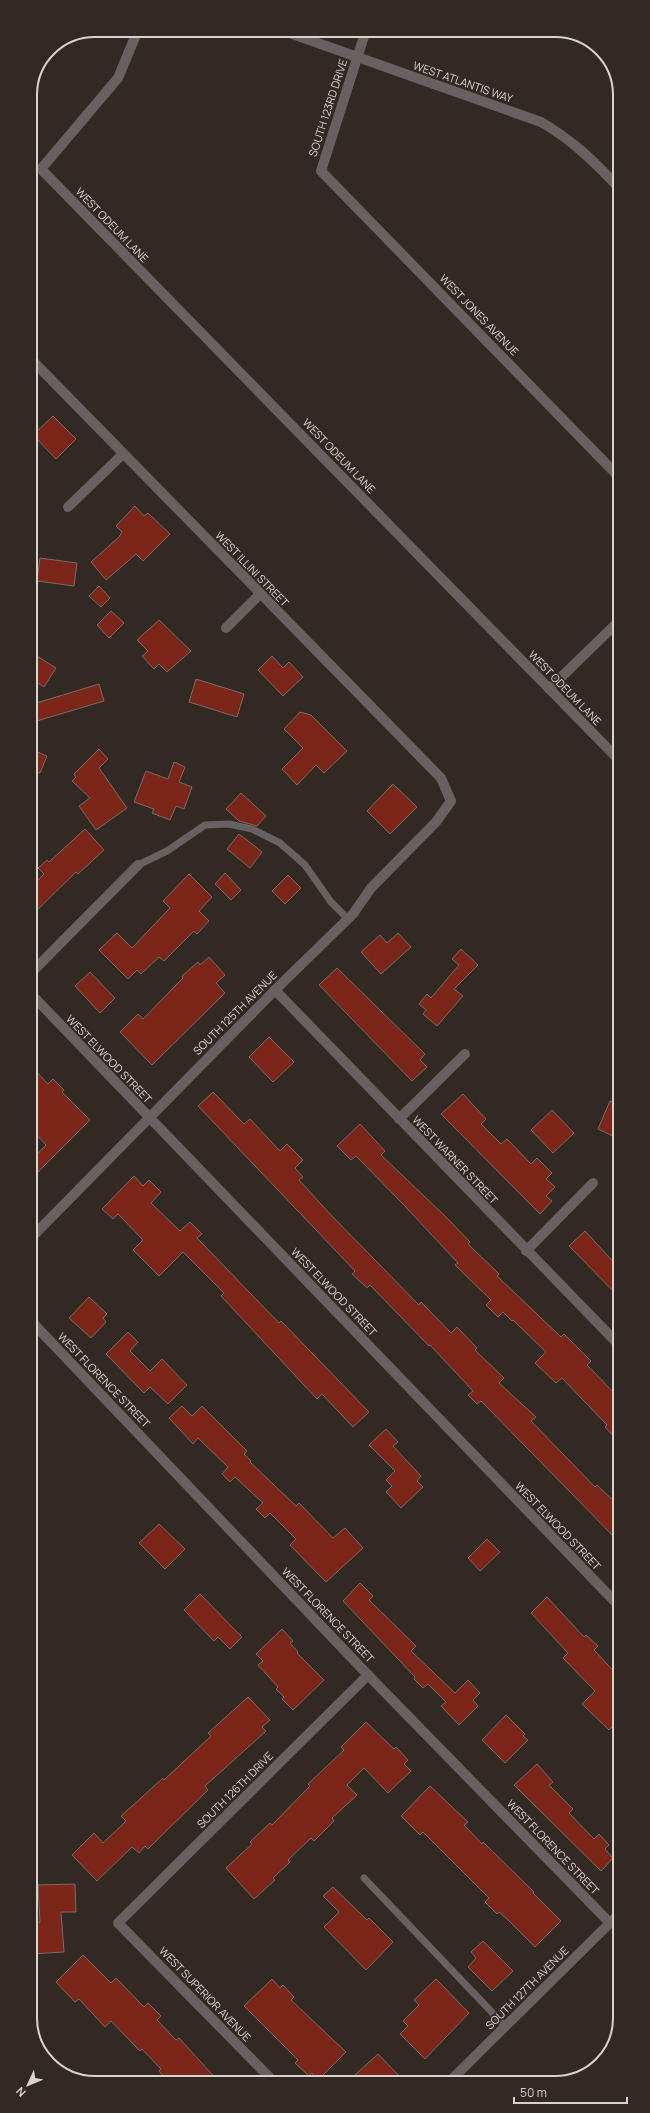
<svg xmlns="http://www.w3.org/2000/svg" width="650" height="2113" font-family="Manrope,sans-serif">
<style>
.building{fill:#7c261a;stroke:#796b68}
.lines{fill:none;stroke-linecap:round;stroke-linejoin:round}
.service{stroke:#676161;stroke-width:7}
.minor{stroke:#676161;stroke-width:10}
.labels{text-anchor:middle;stroke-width:3.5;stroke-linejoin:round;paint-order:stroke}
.street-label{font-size:11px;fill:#d8d3ce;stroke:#322a22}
.rim{fill:none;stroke:#d8d3ce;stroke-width:2}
</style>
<rect width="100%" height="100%" fill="#322a22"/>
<g class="building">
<path d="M53,416L76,439L56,459L33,435Z"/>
<path d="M135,506L144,516L148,513L170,534L143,561L136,554L106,580L91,562L119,537L122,532L116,526Z"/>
<path d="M40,558L77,563L74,586L37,581Z"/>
<path d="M99,586L110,598L101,607L89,596Z"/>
<path d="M111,611L124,623L109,638L97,625Z"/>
<path d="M159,620L191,651L167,672L159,664L154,669L142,656L148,651L137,640Z"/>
<path d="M37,656L56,668L44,687L30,678V667Z"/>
<path d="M272,656L283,668L289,662L303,677L283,696L258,670Z"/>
<path d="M196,679L244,694L237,717L189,702Z"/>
<path d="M99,684L104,701L30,723V705Z"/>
<path d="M300,712L311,715L347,751L324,773L316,765L297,785L282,769L303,748L284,729Z"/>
<path d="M30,749L47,756L40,773L30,769Z"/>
<path d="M99,749L108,759L99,768L127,808L96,830L79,806L90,798L72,781L76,777L74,774Z"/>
<path d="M174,762L185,767L179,782L192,787L184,809L176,806L170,820L152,813L154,809L134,802L146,771L168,779Z"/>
<path d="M393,784L417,807L390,834L367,811Z"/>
<path d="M241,793L266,816L257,826L239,821L226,809Z"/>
<path d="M85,829L104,850L78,874L76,872L31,916V887L44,874L38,868L47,860L49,862Z"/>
<path d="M239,834L262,852L250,868L227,849Z"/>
<path d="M225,873L241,890L231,900L215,884Z"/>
<path d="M189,874L212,897L199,911L209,921L197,934L194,931L164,961L159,957L141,974L137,970L128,979L99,950L117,933L132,948L170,908L163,901Z"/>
<path d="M288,875L301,888L285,904L272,891Z"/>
<path d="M398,933L411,947L381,974L361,952L380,935L387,943Z"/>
<path d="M461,949L478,965L454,989L463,996L437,1026L423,1014L426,1010L419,1004L427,994L431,998L459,965L452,959Z"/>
<path d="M209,957L225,975L216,983L225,993L152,1065L120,1032L138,1014L143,1019L183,978L182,976L198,962L200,965Z"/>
<path d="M337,968L425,1054L420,1060L427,1067L412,1081L319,985Z"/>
<path d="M90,972L115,998L100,1013L75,986Z"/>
<path d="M269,1037L294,1062L273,1082L249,1057Z"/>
<path d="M31,1066L48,1084L53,1079L64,1090L62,1092L90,1120L31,1179V1161L46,1145L31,1129Z"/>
<path d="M213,1092L244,1124L250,1119L280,1151L287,1144L303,1160L295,1168L303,1177L299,1180L330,1214L419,1305L421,1302L451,1333L457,1327L477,1348L475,1350L504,1378L499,1383L536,1417L531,1421L595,1487L597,1485L619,1506L620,1543L481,1401L477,1404L468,1395L473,1391L430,1345L429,1346L370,1285L367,1288L352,1274L355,1271L198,1106Z"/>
<path d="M463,1094L486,1119L481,1124L501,1144L507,1139L531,1164L537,1158L552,1173L546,1179L555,1187L546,1196L552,1201L540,1214L441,1114Z"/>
<path d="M610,1101L619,1105V1139L598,1129Z"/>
<path d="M552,1110L574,1133L553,1153L531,1130Z"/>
<path d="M360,1124L385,1151L381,1155L446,1217L470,1242L468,1244L499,1274L497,1276L561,1337L564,1334L591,1361L587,1365L620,1399V1443L605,1427L607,1425L562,1378L556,1383L535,1363L546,1352L513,1320L512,1321L503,1312L498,1317L486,1305L491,1300L455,1265L458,1263L401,1202L356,1156L351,1160L337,1146Z"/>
<path d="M134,1176L143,1186L149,1180L161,1192L151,1203L180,1231L190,1222L202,1234L197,1238L279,1323L281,1321L369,1412L353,1427L322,1394L317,1399L221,1296L224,1293L183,1252L159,1276L133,1250L143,1240L118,1214L113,1219L102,1209Z"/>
<path d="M585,1231L620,1269V1298L569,1246Z"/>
<path d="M89,1297L107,1314L103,1318L106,1322L91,1338L69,1318Z"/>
<path d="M128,1332L138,1342L130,1351L150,1371L162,1359L187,1385L168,1404L150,1387L144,1393L106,1354Z"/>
<path d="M182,1406L192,1416L202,1406L247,1451L244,1454L251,1461L250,1462L296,1506L299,1503L333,1538L345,1528L363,1548L326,1582L290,1545L296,1539L270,1513L265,1518L256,1509L263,1503L235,1477L230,1482L222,1474L228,1467L198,1438L193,1444L169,1418Z"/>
<path d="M386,1429L398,1442L393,1446L421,1476L417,1481L423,1487L401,1508L386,1492L392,1486L386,1480L395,1471L369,1445Z"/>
<path d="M159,1524L185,1549L165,1569L139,1543Z"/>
<path d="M487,1539L500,1552L480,1571L468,1558Z"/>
<path d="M360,1583L373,1596L369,1600L416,1646L411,1651L455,1693L468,1680L480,1693L473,1700L478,1706L459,1725L441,1706L446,1702L428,1684L423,1688L414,1679L415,1677L343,1601Z"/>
<path d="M200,1594L242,1637L230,1649L218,1637L214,1641L184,1610Z"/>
<path d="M547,1597L584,1637L586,1635L598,1646L594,1650L620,1678V1719L609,1730L582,1704L595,1691L563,1658L568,1653L531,1613Z"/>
<path d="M282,1629L293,1641L290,1643L298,1652L297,1653L324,1680L293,1710L282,1699L284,1697L276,1689L278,1687L258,1665L263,1661L256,1654Z"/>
<path d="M248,1697L270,1720L262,1727L266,1731L205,1786L208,1790L148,1849L145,1846L139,1853L132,1847L97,1881L72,1855L94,1833L103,1843L126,1821L121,1816L163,1778L164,1780L211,1736L208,1733Z"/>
<path d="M506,1715L525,1734L523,1736L528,1740L505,1763L482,1740Z"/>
<path d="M366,1722L394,1749L396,1747L408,1760L404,1764L411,1771L388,1793L364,1768L347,1785L357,1795L332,1818L334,1821L314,1841L311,1838L288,1860L290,1862L273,1878L275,1880L254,1899L226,1868L252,1844L250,1842L270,1823L272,1825L310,1786L308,1784L344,1750L341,1747Z"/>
<path d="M537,1764L553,1782L549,1785L573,1809L569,1813L594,1839L599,1834L609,1845L605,1849L613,1858L601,1871L514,1785Z"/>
<path d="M430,1786L468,1822L464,1825L482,1844L483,1842L534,1892L533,1893L561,1921L535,1947L507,1919L499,1912L497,1914L485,1902L489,1898L423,1832L420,1835L401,1816Z"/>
<path d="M75,1884L76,1912H61L64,1952L31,1954V1923L40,1922L38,1885Z"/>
<path d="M333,1887L367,1920L369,1918L393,1942L366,1970L324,1927L339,1912L323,1896Z"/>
<path d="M483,1941L513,1971L492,1991L468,1967L476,1958L471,1952Z"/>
<path d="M83,1955L111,1983L116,1978L144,2007L148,2003L161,2016L157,2020L176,2040L179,2038L220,2083H169L159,2071L161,2069L142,2049L140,2051L111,2021L105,2027L79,1999L75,2002L56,1982Z"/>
<path d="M272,1979L280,1988L283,1985L294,1997L291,2000L346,2052L318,2080L312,2073L309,2076L295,2063L298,2060L244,2006Z"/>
<path d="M436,1979L469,2013L425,2059L400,2034L408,2026L403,2021L419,2005L414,2000Z"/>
<path d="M378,2054L405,2082H350L356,2074Z"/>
</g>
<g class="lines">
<g class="service">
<path d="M138,865L167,851L205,825L229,824L252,829L280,843L305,865L331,902L348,919"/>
<path d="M364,1878L506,2027"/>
</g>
<g class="minor">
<path d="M138,30L118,78L41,169L619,760"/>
<path d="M281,30L541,122C571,139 595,162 619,188"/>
<path d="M366,30L321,171L619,477"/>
<path d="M30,358L441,778L451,801L436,822L371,888L353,914L275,990L31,1238"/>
<path d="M68,507L123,454"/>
<path d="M226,628L260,594"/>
<path d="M549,689L619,621"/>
<path d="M31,973L138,865"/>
<path d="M275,990L620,1346"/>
<path d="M31,994L620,1607"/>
<path d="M399,1119L465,1054"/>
<path d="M526,1251L593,1183"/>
<path d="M31,1321L368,1675L610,1923"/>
<path d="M274,2082L118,1923L368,1675"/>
<path d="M449,2082L620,1913"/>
</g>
</g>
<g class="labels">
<g class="street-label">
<text transform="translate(463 82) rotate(19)" y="4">WEST ATLANTIS WAY</text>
<text transform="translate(328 108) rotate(-72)" y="4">SOUTH 123RD DRIVE</text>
<text transform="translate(112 225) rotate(46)" y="4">WEST ODEUM LANE</text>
<text transform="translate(479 315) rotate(46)" y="4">WEST JONES AVENUE</text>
<text transform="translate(339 456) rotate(46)" y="4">WEST ODEUM LANE</text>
<text transform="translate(252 569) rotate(46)" y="4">WEST ILLINI STREET</text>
<text transform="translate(565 688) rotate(46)" y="4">WEST ODEUM LANE</text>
<text transform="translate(235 1013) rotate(-45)" y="4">SOUTH 125TH AVENUE</text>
<text transform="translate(109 1059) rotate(46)" y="4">WEST ELWOOD STREET</text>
<text transform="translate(455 1160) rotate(46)" y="4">WEST WARNER STREET</text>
<text transform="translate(334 1292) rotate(46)" y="4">WEST ELWOOD STREET</text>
<text transform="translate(104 1380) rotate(46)" y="4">WEST FLORENCE STREET</text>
<text transform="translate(558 1526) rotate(46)" y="4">WEST ELWOOD STREET</text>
<text transform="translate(328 1615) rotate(46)" y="4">WEST FLORENCE STREET</text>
<text transform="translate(235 1790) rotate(-45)" y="4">SOUTH 126TH DRIVE</text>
<text transform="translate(553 1847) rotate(46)" y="4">WEST FLORENCE STREET</text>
<text transform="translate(527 1988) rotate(-45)" y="4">SOUTH 127TH AVENUE</text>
<text transform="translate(205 1994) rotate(46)" y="4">WEST SUPERIOR AVENUE</text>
</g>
</g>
<path d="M0 0H650V2113H0ZM95 37H555A58 58 0 0 1 613 95V2018A58 58 0 0 1 555 2076H95A58 58 0 0 1 37 2018V95A58 58 0 0 1 95 37Z" fill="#322a22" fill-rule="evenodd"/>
<path class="rim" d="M95 37H555A58 58 0 0 1 613 95V2018A58 58 0 0 1 555 2076H95A58 58 0 0 1 37 2018V95A58 58 0 0 1 95 37Z"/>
<g transform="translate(28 2085) rotate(226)" stroke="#322a22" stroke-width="3" paint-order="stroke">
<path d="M0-3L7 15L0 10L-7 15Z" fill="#d8d3ce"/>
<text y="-6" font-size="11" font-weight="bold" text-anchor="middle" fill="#d8d3ce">N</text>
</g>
<path d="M514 2097v6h113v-6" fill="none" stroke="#d8d3ce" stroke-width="2"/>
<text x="520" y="2097" font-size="12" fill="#d8d3ce" stroke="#322a22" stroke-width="3" paint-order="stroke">50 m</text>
</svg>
